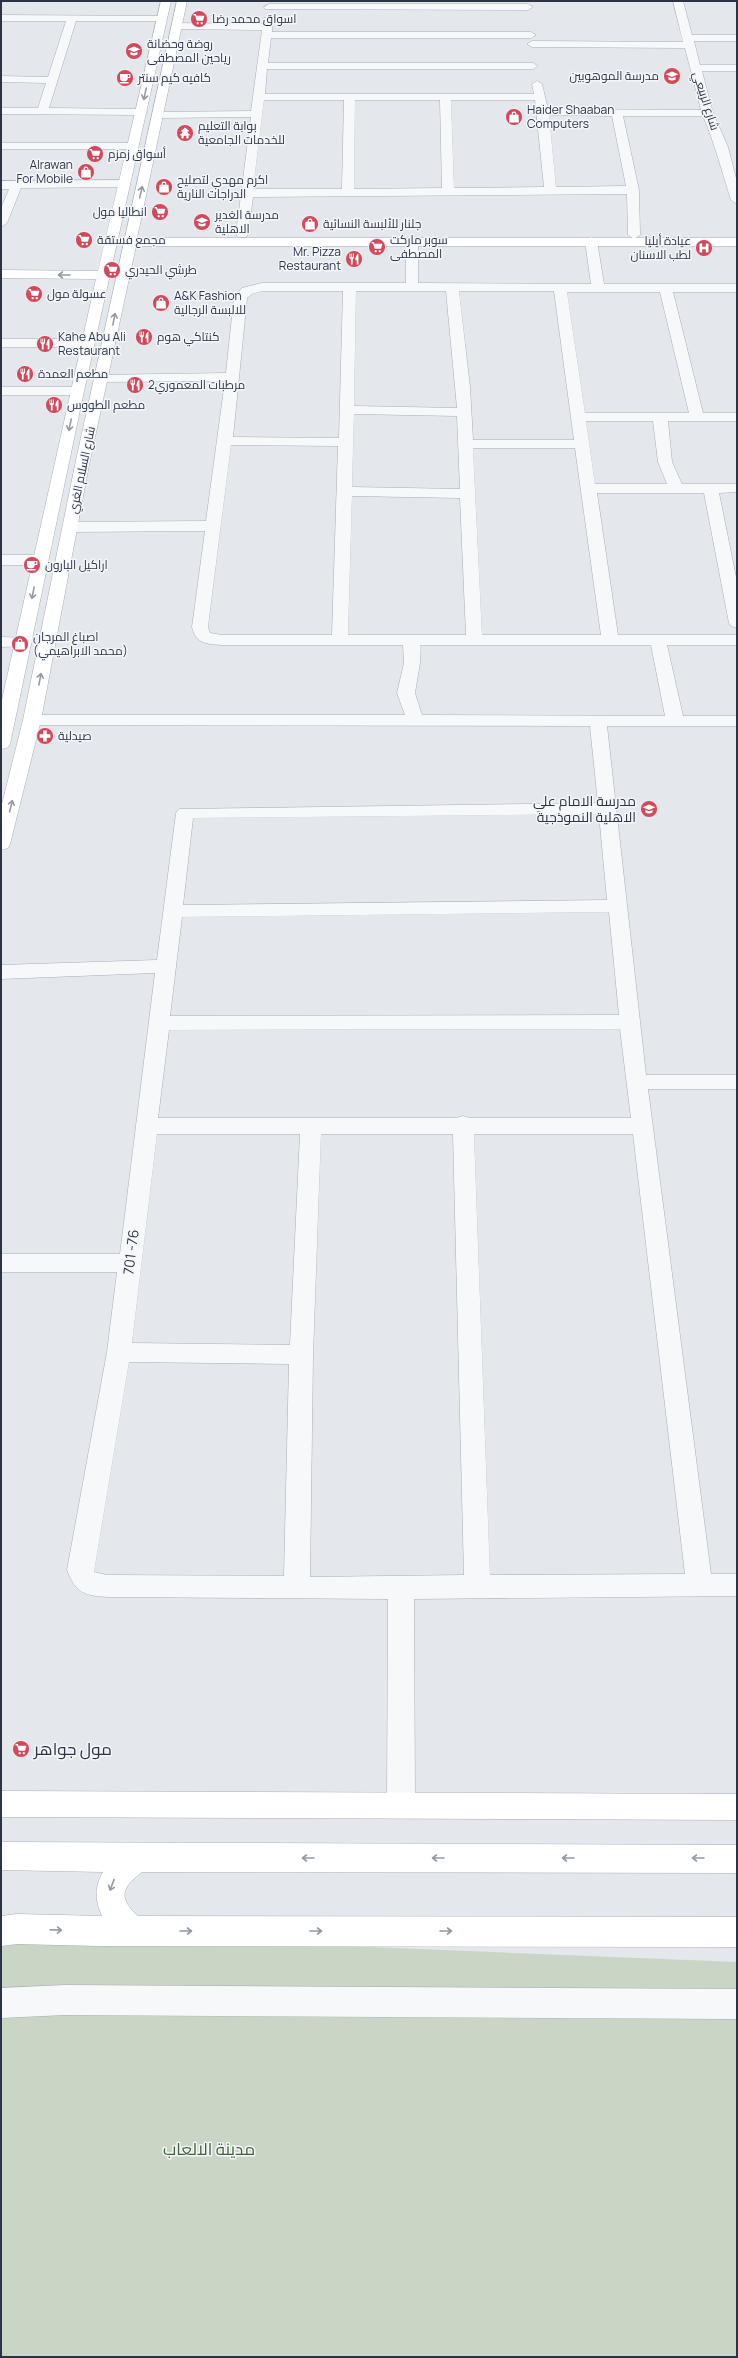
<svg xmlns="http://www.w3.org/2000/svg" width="738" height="2358" font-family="Manrope,Cairo,sans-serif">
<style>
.green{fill:#c9d6c5}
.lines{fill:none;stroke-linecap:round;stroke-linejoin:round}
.street-casing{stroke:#a9aeb7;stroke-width:1}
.secondary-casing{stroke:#a9aeb7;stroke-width:1}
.street{fill:#f7f8fa;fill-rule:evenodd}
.secondary{fill:#fff;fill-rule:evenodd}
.oneway{stroke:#959aa2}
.labels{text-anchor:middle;stroke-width:3;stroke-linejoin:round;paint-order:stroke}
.far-poi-label{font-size:12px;fill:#2b3445;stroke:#f4f6f9;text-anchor:start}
.far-street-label{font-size:12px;fill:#2b3445;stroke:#f4f6f9}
.poi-label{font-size:14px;fill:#2b3445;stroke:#f4f6f9;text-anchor:end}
.street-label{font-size:14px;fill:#2b3445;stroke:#f4f6f9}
.near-poi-label{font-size:17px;fill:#2b3445;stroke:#f4f6f9;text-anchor:start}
.near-park-label{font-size:17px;fill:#3f6138;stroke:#f4f6f9}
</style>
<rect width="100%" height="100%" fill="#e4e7ec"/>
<path class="green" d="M1,1932L737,1962V2357H1Z"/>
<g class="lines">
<g class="street-casing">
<g id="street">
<path d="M673,1H683L692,35H737V41H694L700,65H737V71H702L713,113L728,147L737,182V204L731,200C722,172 715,144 703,116H623L639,190L640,235L634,239L628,235L627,194L253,197L248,234L246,237H238L236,234L251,117L159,118L153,115L159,112L251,111L262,30L176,29L171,26L176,23L262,24L264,18L268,17L273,20L272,32H531L536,35L531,38H271L268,63H533L538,66L533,69H267L265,94H534L532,84L537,81L542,84L548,109L701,110L685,48L532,47L527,44L532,41L683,42ZM264,100H344L342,189H253ZM355,100H440L442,188L354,189ZM451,100H535L544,187L454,188ZM549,115L612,116L626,186L556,187Z"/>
<path d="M269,4H528L533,7L528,10L265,9L264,7Z"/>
<path d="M1,15L166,16V20L162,21H76L49,108L142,109L148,112L142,115L1,114V108H38L46,83L1,82V76L48,77L66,21H1Z"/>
<path d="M1,143H133L139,146L133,149H1Z"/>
<path d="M124,180L130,184L128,187L21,188L7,223L1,227V208L9,189H1V181Z"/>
<path d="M412,237L418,241V283L591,284L585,241L591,237L597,241L604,284H737V292H673L703,413H737V421H668L672,462L682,484H737V492L719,493L737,582V628L731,626L729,623L704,493H597L618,635H737V645H667L683,716H737V726H607L646,1075H737V1089H648L711,1574H737V1596L414,1599L415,1804L411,1813L401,1817L391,1813L387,1804L388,1599L107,1597C83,1595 76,1593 67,1570L107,1352L117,1272H1V1254H120L155,973L1,979V965L157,960L176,813L179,809L598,803L590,726L32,725L26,724L23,720L26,716L32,715H405L397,693L404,663L403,645H222C207,644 196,644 192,627L205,531L70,532L62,527L70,522L206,521L225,381L102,382L95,378L97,375L226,373L234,297L242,288L262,283H406V241ZM262,291H343L339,438L233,437L247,298L252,294ZM356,291H446L457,408L354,406ZM459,291H554L574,440H473L470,387ZM567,292H660L689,413H585ZM354,414L457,416L460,489L352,487ZM586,421H653L658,462L667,484H595ZM231,445L338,446L332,635H222L210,633L208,627ZM473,448H575L601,635H482ZM352,496L460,498L466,635H348ZM420,645H651L665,716L422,715L415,693L420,663ZM599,814L607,900L183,905L193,818ZM609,912L619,1015L170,1016L182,917ZM620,1029L631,1118H470L463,1116L456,1118H158L169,1030ZM157,1134H300L290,1345L132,1343ZM321,1134H453L464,1575L310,1577L313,1355ZM474,1134H633L685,1574L490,1575ZM129,1362L289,1364L284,1576L107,1575L94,1572Z"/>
<path d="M1,339H88L95,343L88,347H1Z"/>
<path d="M1,387H77L84,391L77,395H1Z"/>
<path d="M1,555H40L46,557L48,560L46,563L40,565H1Z"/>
<path d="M1,637L30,638L32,642L30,646L1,647Z"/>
<path d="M65,1985L737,1989V2019L65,2015L1,2018V1988Z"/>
</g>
</g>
<g class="secondary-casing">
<g id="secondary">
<path d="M161,1H171L84,391L10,744L7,748L1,749V704L96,279L1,278V270L98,271Z"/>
<path d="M177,1H187L137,238H737V246H136L89,465L41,720L10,844L8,848L1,850V808L23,720L75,465Z"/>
<path d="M1,1791L737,1794V1820L1,1817Z"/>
<path d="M1,1842L737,1845V1873L142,1872C121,1888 118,1898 138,1916L737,1917V1947L98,1946L17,1944L1,1946V1916L17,1914L102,1916C95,1900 94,1888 103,1872L1,1870Z"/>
</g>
</g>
<use href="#street" class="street"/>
<use href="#secondary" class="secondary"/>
</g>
<defs><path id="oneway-shaft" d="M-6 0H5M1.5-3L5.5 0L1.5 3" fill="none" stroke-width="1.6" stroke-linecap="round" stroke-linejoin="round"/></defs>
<g class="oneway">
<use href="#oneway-shaft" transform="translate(145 94) rotate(102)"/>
<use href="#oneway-shaft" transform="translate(141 192) rotate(-77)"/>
<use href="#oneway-shaft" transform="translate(64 275) rotate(-180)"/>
<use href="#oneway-shaft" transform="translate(114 319) rotate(-79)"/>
<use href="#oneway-shaft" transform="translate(70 425) rotate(102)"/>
<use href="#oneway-shaft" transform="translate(33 593) rotate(101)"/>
<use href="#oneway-shaft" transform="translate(40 679) rotate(-79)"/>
<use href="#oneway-shaft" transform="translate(11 806) rotate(-76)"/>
<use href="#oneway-shaft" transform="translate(308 1858) rotate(-180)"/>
<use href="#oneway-shaft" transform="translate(438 1858) rotate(-180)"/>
<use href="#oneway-shaft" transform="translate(568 1858) rotate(-180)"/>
<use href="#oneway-shaft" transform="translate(698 1858) rotate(-180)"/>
<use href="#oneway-shaft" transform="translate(112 1885) rotate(111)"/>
<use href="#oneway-shaft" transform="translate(56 1930) rotate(2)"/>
<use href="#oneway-shaft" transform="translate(186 1931)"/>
<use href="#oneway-shaft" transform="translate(316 1931)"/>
<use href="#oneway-shaft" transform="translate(446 1931)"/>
</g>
<defs>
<g id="supermarket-disc" transform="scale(0.9)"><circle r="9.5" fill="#d1495b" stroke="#f4f6f9"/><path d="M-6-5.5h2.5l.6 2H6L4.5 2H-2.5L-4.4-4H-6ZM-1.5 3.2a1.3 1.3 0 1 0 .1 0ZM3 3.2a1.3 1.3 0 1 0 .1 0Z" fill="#fff"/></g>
<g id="school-disc" transform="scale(0.9)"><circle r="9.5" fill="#d1495b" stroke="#f4f6f9"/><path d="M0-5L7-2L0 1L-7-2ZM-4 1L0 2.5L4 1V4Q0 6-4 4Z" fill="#fff"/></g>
<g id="cafe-disc" transform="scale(0.9)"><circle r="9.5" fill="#d1495b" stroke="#f4f6f9"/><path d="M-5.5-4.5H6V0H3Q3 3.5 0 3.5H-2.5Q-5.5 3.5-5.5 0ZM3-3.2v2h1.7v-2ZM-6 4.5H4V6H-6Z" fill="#fff"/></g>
<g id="shop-disc" transform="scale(0.9)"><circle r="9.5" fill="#d1495b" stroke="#f4f6f9"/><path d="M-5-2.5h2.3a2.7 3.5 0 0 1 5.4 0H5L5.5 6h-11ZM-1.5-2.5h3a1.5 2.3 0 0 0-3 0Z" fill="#fff"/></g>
<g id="temple-disc" transform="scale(0.9)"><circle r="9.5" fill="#d1495b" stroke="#f4f6f9"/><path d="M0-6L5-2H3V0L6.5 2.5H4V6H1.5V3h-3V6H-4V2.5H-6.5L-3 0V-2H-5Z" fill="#fff"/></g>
<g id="hospital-disc" transform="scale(0.9)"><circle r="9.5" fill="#d1495b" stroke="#f4f6f9"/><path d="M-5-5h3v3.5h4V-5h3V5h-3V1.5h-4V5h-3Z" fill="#fff"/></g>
<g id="restaurant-disc" transform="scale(0.9)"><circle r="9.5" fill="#d1495b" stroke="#f4f6f9"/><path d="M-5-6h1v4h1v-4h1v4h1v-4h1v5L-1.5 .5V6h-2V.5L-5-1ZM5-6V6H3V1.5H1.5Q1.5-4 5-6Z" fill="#fff"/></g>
<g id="pharmacy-disc" transform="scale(0.9)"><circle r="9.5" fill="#d1495b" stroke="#f4f6f9"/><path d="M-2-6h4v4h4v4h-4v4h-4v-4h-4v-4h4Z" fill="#fff"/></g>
</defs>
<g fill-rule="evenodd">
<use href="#supermarket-disc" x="199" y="19"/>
<use href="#school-disc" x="134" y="51"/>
<use href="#school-disc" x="672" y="76"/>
<use href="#cafe-disc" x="125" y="78"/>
<use href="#shop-disc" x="514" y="117"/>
<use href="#temple-disc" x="185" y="133"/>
<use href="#supermarket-disc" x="95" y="154"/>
<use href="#shop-disc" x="86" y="172"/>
<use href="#shop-disc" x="164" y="187"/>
<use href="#supermarket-disc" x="160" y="212"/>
<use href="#school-disc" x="202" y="222"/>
<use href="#shop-disc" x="310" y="224"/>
<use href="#supermarket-disc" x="84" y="240"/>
<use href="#supermarket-disc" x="377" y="247"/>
<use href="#hospital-disc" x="704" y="248"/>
<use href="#restaurant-disc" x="354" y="259"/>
<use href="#supermarket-disc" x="112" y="270"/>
<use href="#supermarket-disc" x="34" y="294"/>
<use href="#shop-disc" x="161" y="303"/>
<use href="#restaurant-disc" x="144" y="337"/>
<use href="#restaurant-disc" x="45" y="344"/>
<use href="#restaurant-disc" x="25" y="374"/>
<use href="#restaurant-disc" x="135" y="385"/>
<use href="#restaurant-disc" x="54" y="405"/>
<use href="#cafe-disc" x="32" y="565"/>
<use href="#shop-disc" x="20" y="644"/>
<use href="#pharmacy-disc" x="45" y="736"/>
<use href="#school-disc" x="649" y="809"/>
<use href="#supermarket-disc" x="21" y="1749"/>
</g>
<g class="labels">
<g class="far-poi-label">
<text x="212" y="23">اسواق محمد رضا</text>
<text x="147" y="48">روضة وحضانة<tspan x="147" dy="14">رياحين المصطفى</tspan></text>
<text x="659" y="80" text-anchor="end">مدرسة الموهوبين</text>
<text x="138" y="82">كافيه كيم سنتر</text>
<text x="527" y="114">Haider Shaaban<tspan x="527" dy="14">Computers</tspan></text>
<text x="198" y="130">بوابة التعليم<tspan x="198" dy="14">للخدمات الجامعية</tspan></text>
<text x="108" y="158">أسواق زمزم</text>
<text x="73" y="169" text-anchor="end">Alrawan<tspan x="73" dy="14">For Mobile</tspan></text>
<text x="177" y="184">اكرم مهدي لتصليح<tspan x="177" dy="14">الدراجات النارية</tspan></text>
<text x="147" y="216" text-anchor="end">انطاليا مول</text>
<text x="215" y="219">مدرسة الغدير<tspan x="215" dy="14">الاهلية</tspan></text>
<text x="323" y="228">جلنار للألبسة النسائية</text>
<text x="97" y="244">مجمع فستقة</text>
<text x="390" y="244">سوبر ماركت<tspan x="390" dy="14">المصطفى</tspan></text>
<text x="691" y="245" text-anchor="end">عيادة أيليا<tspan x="691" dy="14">لطب الاسنان</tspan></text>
<text x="341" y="256" text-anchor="end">Mr. Pizza<tspan x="341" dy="14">Restaurant</tspan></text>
<text x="125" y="274">طرشي الحيدري</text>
<text x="47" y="298">عسولة مول</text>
<text x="174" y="300">A&amp;K Fashion<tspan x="174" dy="14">للالبسة الرجالية</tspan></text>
<text x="58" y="341">Kahe Abu Ali<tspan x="58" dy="14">Restaurant</tspan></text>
<text x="157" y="341">كنتاكي هوم</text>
<text x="38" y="378">مطعم العمدة</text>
<text x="148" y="389">مرطبات المعموري2</text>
<text x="67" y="409">مطعم الطووس</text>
<text x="45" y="569">اراكيل البارون</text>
<text x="33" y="641">اصباغ المرجان<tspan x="33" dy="14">(محمد الابراهيمي)</tspan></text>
<text x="58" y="740">صيدلية</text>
</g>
<g class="far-street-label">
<text transform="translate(706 101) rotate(72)" y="4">شارع الربيعي</text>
<text transform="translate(82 470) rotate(-78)" y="4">شارع السلام الغري</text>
</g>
<g class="poi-label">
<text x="636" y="806">مدرسة الامام علي<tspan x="636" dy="16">الاهلية النموذجية</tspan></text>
</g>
<g class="street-label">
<text transform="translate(131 1252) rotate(-83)" y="5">701 -76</text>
</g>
<g class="near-poi-label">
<text x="34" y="1755">مول جواهر</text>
</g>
<g class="near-park-label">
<text x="209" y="2155">مدينة الالعاب</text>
</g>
</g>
<rect width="738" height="2358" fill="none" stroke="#2b3445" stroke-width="4"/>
</svg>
